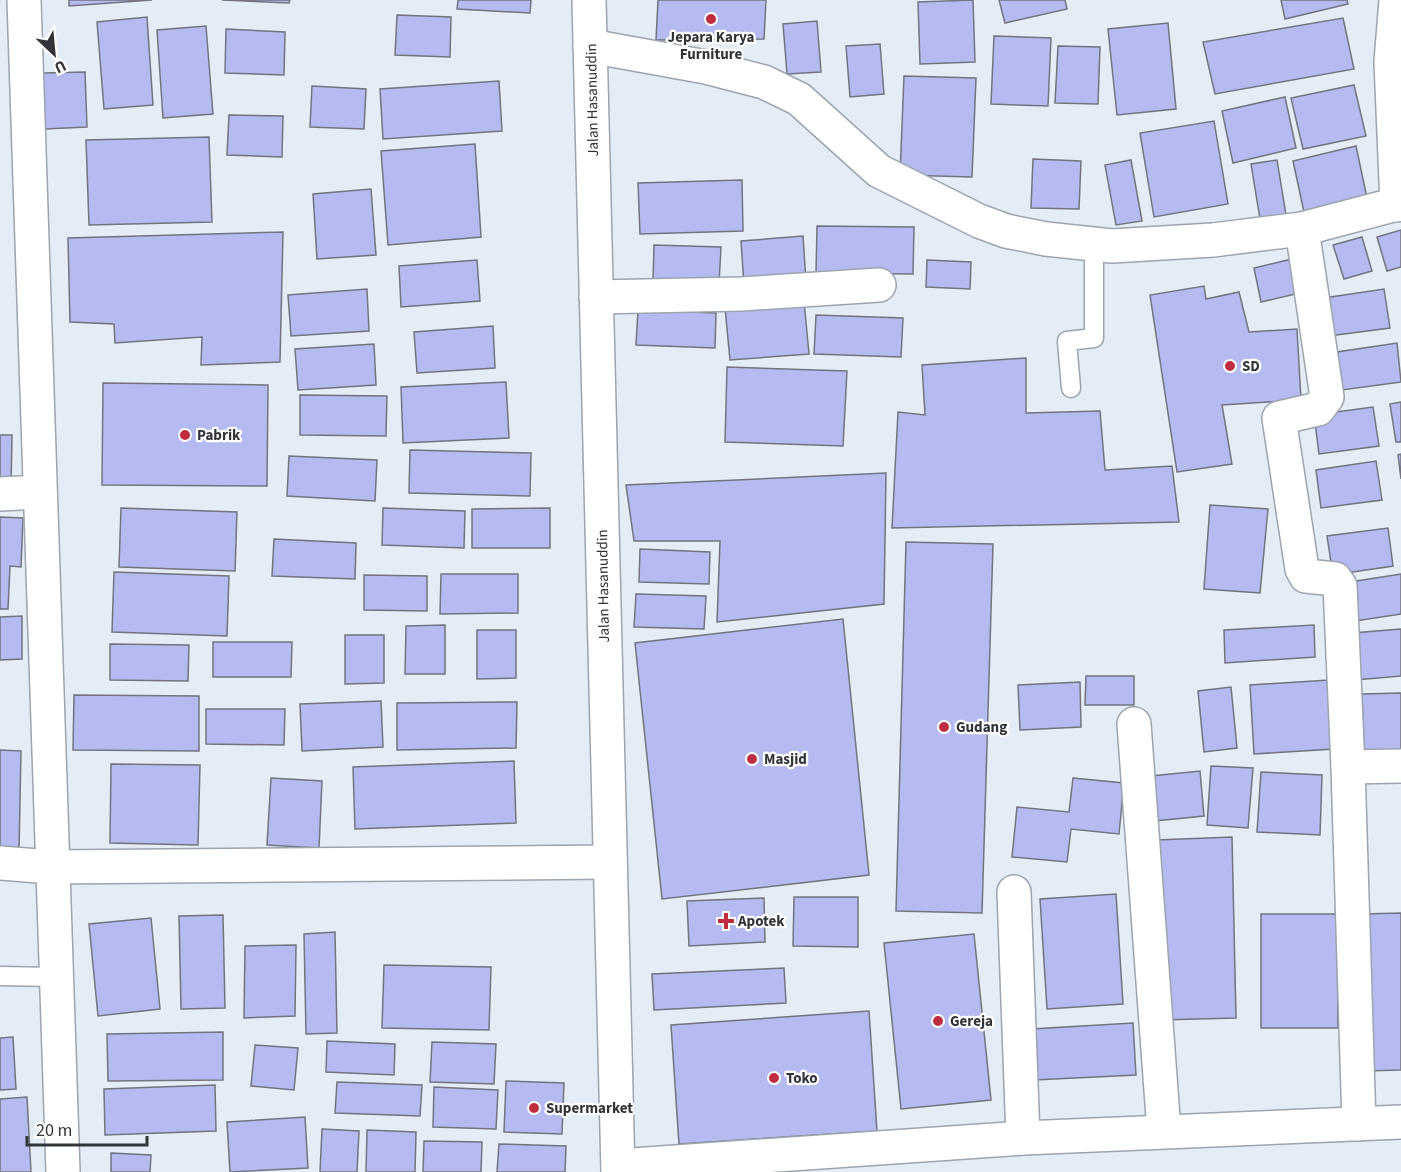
<svg xmlns="http://www.w3.org/2000/svg" width="1401" height="1172" font-family="'Source Sans 3',sans-serif">
<style>
.building{fill:#b5bbf0;stroke:#73747f;stroke-width:1.5}
.lines{fill:none;stroke-linecap:round;stroke-linejoin:round}
.lane-casing{stroke:#9ca4ae;stroke-width:21}
.street-casing{stroke:#9ca4ae;stroke-width:36}
.highway-casing{stroke:#9ca4ae;stroke-width:36}
.lane{stroke:#fff;stroke-width:18}
.street{stroke:#fff;stroke-width:33}
.highway{stroke:#fff;stroke-width:33}
.poi-dot{fill:#be2d40;stroke:#fff;stroke-width:2}
.labels{text-anchor:middle;stroke-width:4.5;stroke-linejoin:round;paint-order:stroke}
.poi-label{font-size:15px;font-weight:bold;fill:#313438;stroke:#fff;text-anchor:start}
.street-label{font-size:15px;fill:#313438;stroke:#fff}
</style>
<rect width="100%" height="100%" fill="#e4ecf6"/>
<g class="building">
<path d="M69,0H152L69,6Z"/>
<path d="M222,0H290L289,3Z"/>
<path d="M458,0H531L530,13L457,9Z"/>
<path d="M658,0H766L764,39L656,40Z"/>
<path d="M973,0L975,62L920,64L918,2Z"/>
<path d="M999,0H1065L1067,9L1005,23Z"/>
<path d="M1281,0H1347L1348,4L1285,19Z"/>
<path d="M397,15L451,17L450,57L395,55Z"/>
<path d="M147,17L153,105L104,109L97,22Z"/>
<path d="M1343,18L1354,69L1215,94L1203,42Z"/>
<path d="M817,21L821,72L787,74L783,24Z"/>
<path d="M1168,23L1176,109L1117,115L1108,29Z"/>
<path d="M206,26L213,114L163,118L157,30Z"/>
<path d="M226,29L285,32L284,75L225,73Z"/>
<path d="M994,36L1051,38L1048,106L991,104Z"/>
<path d="M880,44L884,94L850,97L846,46Z"/>
<path d="M1058,46L1100,47L1098,104L1055,103Z"/>
<path d="M85,72L87,127L45,129L43,73Z"/>
<path d="M904,76L976,78L972,177L900,175Z"/>
<path d="M499,81L502,131L383,139L380,89Z"/>
<path d="M1354,85L1366,136L1303,149L1291,98Z"/>
<path d="M312,86L366,89L364,129L310,127Z"/>
<path d="M1285,97L1296,148L1233,163L1222,111Z"/>
<path d="M229,115L283,116L282,157L227,155Z"/>
<path d="M1214,121L1228,204L1154,217L1140,133Z"/>
<path d="M209,137L212,222L89,225L86,140Z"/>
<path d="M475,144L481,237L388,245L381,151Z"/>
<path d="M1356,146L1367,198L1304,212L1293,161Z"/>
<path d="M1033,159L1081,161L1079,209L1031,208Z"/>
<path d="M1131,160L1142,221L1116,225L1105,165Z"/>
<path d="M1277,160L1287,221L1261,225L1251,164Z"/>
<path d="M742,180L743,231L640,234L638,183Z"/>
<path d="M371,189L376,255L317,259L313,194Z"/>
<path d="M817,226L914,227L913,274L816,273Z"/>
<path d="M1401,230V267L1387,271L1377,237Z"/>
<path d="M283,232L280,362L201,365L202,337L115,343L114,324L70,322L68,238Z"/>
<path d="M803,236L806,281L744,286L741,241Z"/>
<path d="M1362,237L1372,271L1344,279L1333,245Z"/>
<path d="M654,245L721,247L719,283L653,281Z"/>
<path d="M1296,258L1304,292L1261,302L1254,268Z"/>
<path d="M477,260L480,301L401,307L399,266Z"/>
<path d="M927,260L971,262L970,289L926,287Z"/>
<path d="M1204,286L1206,299L1239,292L1249,332L1297,329L1301,400L1222,405L1232,464L1177,472L1150,295Z"/>
<path d="M367,289L369,331L291,336L288,295Z"/>
<path d="M1384,289L1390,328L1329,336L1324,298Z"/>
<path d="M804,301L809,354L730,360L725,308Z"/>
<path d="M638,310L716,313L715,348L636,345Z"/>
<path d="M816,315L903,318L901,357L814,354Z"/>
<path d="M493,326L495,368L417,373L414,332Z"/>
<path d="M1397,343L1401,382L1342,390L1337,352Z"/>
<path d="M374,344L376,385L298,390L295,349Z"/>
<path d="M1026,358V413L1100,411L1105,470L1172,466L1179,522L892,528L898,412L925,415L922,365Z"/>
<path d="M727,367L847,371L843,446L725,442Z"/>
<path d="M506,382L509,438L403,443L401,387Z"/>
<path d="M103,383L268,385L267,486L102,485Z"/>
<path d="M300,395L387,396L386,436L300,435Z"/>
<path d="M1401,402V442H1396L1390,404Z"/>
<path d="M1373,407L1379,446L1319,454L1314,415Z"/>
<path d="M0,435H12L11,487H0Z"/>
<path d="M410,450L531,453L530,496L409,493Z"/>
<path d="M1401,454V479L1398,455Z"/>
<path d="M289,456L377,460L375,501L287,496Z"/>
<path d="M1376,461L1382,500L1321,508L1316,470Z"/>
<path d="M886,473L884,604L717,622L720,541H634L626,485Z"/>
<path d="M1210,505L1268,509L1260,593L1204,589Z"/>
<path d="M121,508L237,512L235,571L119,567Z"/>
<path d="M383,508L465,511L464,548L382,545Z"/>
<path d="M550,508V548H472V509Z"/>
<path d="M0,517L23,518L21,567L10,566L8,609H0Z"/>
<path d="M1388,528L1393,566L1333,575L1327,536Z"/>
<path d="M274,539L356,543L355,579L272,576Z"/>
<path d="M906,542L993,544L982,913L896,911Z"/>
<path d="M640,549L710,552L709,584L639,582Z"/>
<path d="M114,572L229,576L227,636L112,632Z"/>
<path d="M441,574H518V613L440,614Z"/>
<path d="M1401,574V614L1349,622L1344,583Z"/>
<path d="M364,575L427,576V611L364,610Z"/>
<path d="M636,594L706,596L704,629L634,627Z"/>
<path d="M22,616V659L0,660V617Z"/>
<path d="M843,619L869,875L662,899L635,643Z"/>
<path d="M445,625V674H405L406,626Z"/>
<path d="M1314,625L1315,657L1225,663L1224,630Z"/>
<path d="M1401,629V676L1356,680L1352,633Z"/>
<path d="M477,630H516V678L477,679Z"/>
<path d="M345,635H384V683L345,684Z"/>
<path d="M213,642H292L291,677H213Z"/>
<path d="M110,644L189,645L188,681L110,680Z"/>
<path d="M1086,676H1134V705H1085Z"/>
<path d="M1329,680L1334,749L1254,754L1250,685Z"/>
<path d="M1080,682L1081,727L1020,730L1018,685Z"/>
<path d="M1231,687L1237,748L1204,752L1198,691Z"/>
<path d="M1401,693V753L1364,754L1362,694Z"/>
<path d="M74,695L199,696V751L73,750Z"/>
<path d="M381,701L383,747L302,751L300,704Z"/>
<path d="M517,702L516,748L397,750V703Z"/>
<path d="M206,709H285L284,745L206,744Z"/>
<path d="M0,750L21,751L19,851L0,850Z"/>
<path d="M514,761L516,823L355,829L353,767Z"/>
<path d="M111,764L200,765L198,845L110,843Z"/>
<path d="M1211,766L1253,768L1248,828L1207,825Z"/>
<path d="M1200,771L1204,816L1145,822L1141,777Z"/>
<path d="M1261,772L1322,775L1320,835L1257,832Z"/>
<path d="M271,778L322,781L319,848L267,845Z"/>
<path d="M1073,778L1124,783L1119,834L1071,829L1067,862L1012,857L1017,807L1069,812Z"/>
<path d="M1232,837L1236,1018L1160,1020L1156,840Z"/>
<path d="M1116,894L1123,1004L1047,1009L1040,899Z"/>
<path d="M794,897H858V947L793,946Z"/>
<path d="M764,898L765,942L689,946L687,901Z"/>
<path d="M1401,913V1070L1366,1071L1362,914Z"/>
<path d="M1261,914H1337L1338,1028H1261Z"/>
<path d="M223,915L225,1008L181,1009L179,916Z"/>
<path d="M151,918L160,1009L98,1016L89,924Z"/>
<path d="M335,932L337,1033L306,1034L304,934Z"/>
<path d="M974,934L991,1100L901,1109L884,943Z"/>
<path d="M296,945L295,1016L244,1018L245,946Z"/>
<path d="M384,965L491,967L489,1030L382,1028Z"/>
<path d="M784,968L786,1003L654,1010L652,974Z"/>
<path d="M869,1011L877,1131L679,1144L671,1025Z"/>
<path d="M1133,1023L1136,1075L1034,1080L1031,1029Z"/>
<path d="M223,1032V1080L108,1081L107,1034Z"/>
<path d="M13,1037L16,1089L0,1090V1038Z"/>
<path d="M327,1041L395,1044L394,1075L326,1072Z"/>
<path d="M432,1042L496,1044L494,1084L430,1082Z"/>
<path d="M255,1045L298,1048L294,1090L251,1086Z"/>
<path d="M506,1081L564,1083L562,1134L504,1132Z"/>
<path d="M337,1082L422,1085L420,1116L335,1113Z"/>
<path d="M215,1085L216,1131L105,1135L104,1089Z"/>
<path d="M434,1087L498,1090L496,1129L433,1127Z"/>
<path d="M27,1097L31,1172H0V1099Z"/>
<path d="M305,1117L308,1168L230,1172L227,1122Z"/>
<path d="M322,1129L359,1131L357,1172H320Z"/>
<path d="M367,1130L416,1132L415,1172H366Z"/>
<path d="M424,1141L482,1142L481,1172H423Z"/>
<path d="M499,1144L566,1146L565,1172H497Z"/>
<path d="M111,1153L151,1155L150,1172H111Z"/>
</g>
<g class="lines">
<g class="lane-casing">
<g id="lane">
<path d="M1071,388L1067,341L1094,338V244"/>
<path d="M0,976L56,977"/>
</g>
</g>
<g class="street-casing">
<g id="street">
<path d="M24,0L63,1172"/>
<path d="M1396,0L1391,62L1397,205"/>
<path d="M590,46L706,67L764,82L799,99L879,171L979,221L1006,231L1046,239L1112,246L1213,240L1302,229L1401,203"/>
<path d="M1302,229L1327,397L1318,409L1279,418L1302,569L1306,576L1335,579L1340,586L1348,767L1359,1124"/>
<path d="M596,297L741,294L879,285"/>
<path d="M0,494L40,492"/>
<path d="M1134,724L1164,1131"/>
<path d="M1348,767L1401,766"/>
<path d="M0,863L51,867L610,862"/>
<path d="M1014,892L1023,1138"/>
<path d="M618,1166L1023,1138L1401,1122"/>
</g>
</g>
<g class="highway-casing">
<path id="highway" d="M589,0L618,1172"/>
</g>
<use href="#lane" class="lane"/>
<use href="#street" class="street"/>
<use href="#highway" class="highway"/>
</g>
<g class="poi-dot">
<circle cx="711" cy="19" r="6"/>
<circle cx="1230" cy="366" r="6"/>
<circle cx="185" cy="435" r="6"/>
<circle cx="944" cy="727" r="6"/>
<circle cx="752" cy="759" r="6"/>
<path d="M723 912h6v6h6v6h-6v6h-6v-6h-6v-6h6z"/>
<circle cx="938" cy="1021" r="6"/>
<circle cx="774" cy="1078" r="6"/>
<circle cx="534" cy="1108" r="6"/>
</g>
<g class="labels">
<g class="poi-label">
<text x="711" y="42" text-anchor="middle">Jepara Karya<tspan x="711" dy="17">Furniture</tspan></text>
<text x="1242" y="371">SD</text>
<text x="197" y="440">Pabrik</text>
<text x="956" y="732">Gudang</text>
<text x="764" y="764">Masjid</text>
<text x="738" y="926">Apotek</text>
<text x="950" y="1026">Gereja</text>
<text x="786" y="1083">Toko</text>
<text x="546" y="1113">Supermarket</text>
</g>
<g class="street-label">
<text transform="translate(592 100) rotate(-91)" y="5">Jalan Hasanuddin</text>
<text transform="translate(603 586) rotate(-91)" y="5">Jalan Hasanuddin</text>
</g>
</g>
<g transform="translate(54 54) rotate(154)" stroke="#ffffff" stroke-width="4.5" paint-order="stroke">
<path d="M0-4.5L10 22L0 15L-10 22Z" fill="#313438"/>
<text y="-9" font-size="16" font-weight="bold" text-anchor="middle" fill="#313438">U</text>
</g>
<path d="M27 1136v9h120v-9" fill="none" stroke="#313438" stroke-width="3"/>
<text x="36" y="1136" font-size="18" fill="#313438" stroke="#ffffff" stroke-width="4.5" paint-order="stroke">20 m</text>
</svg>
